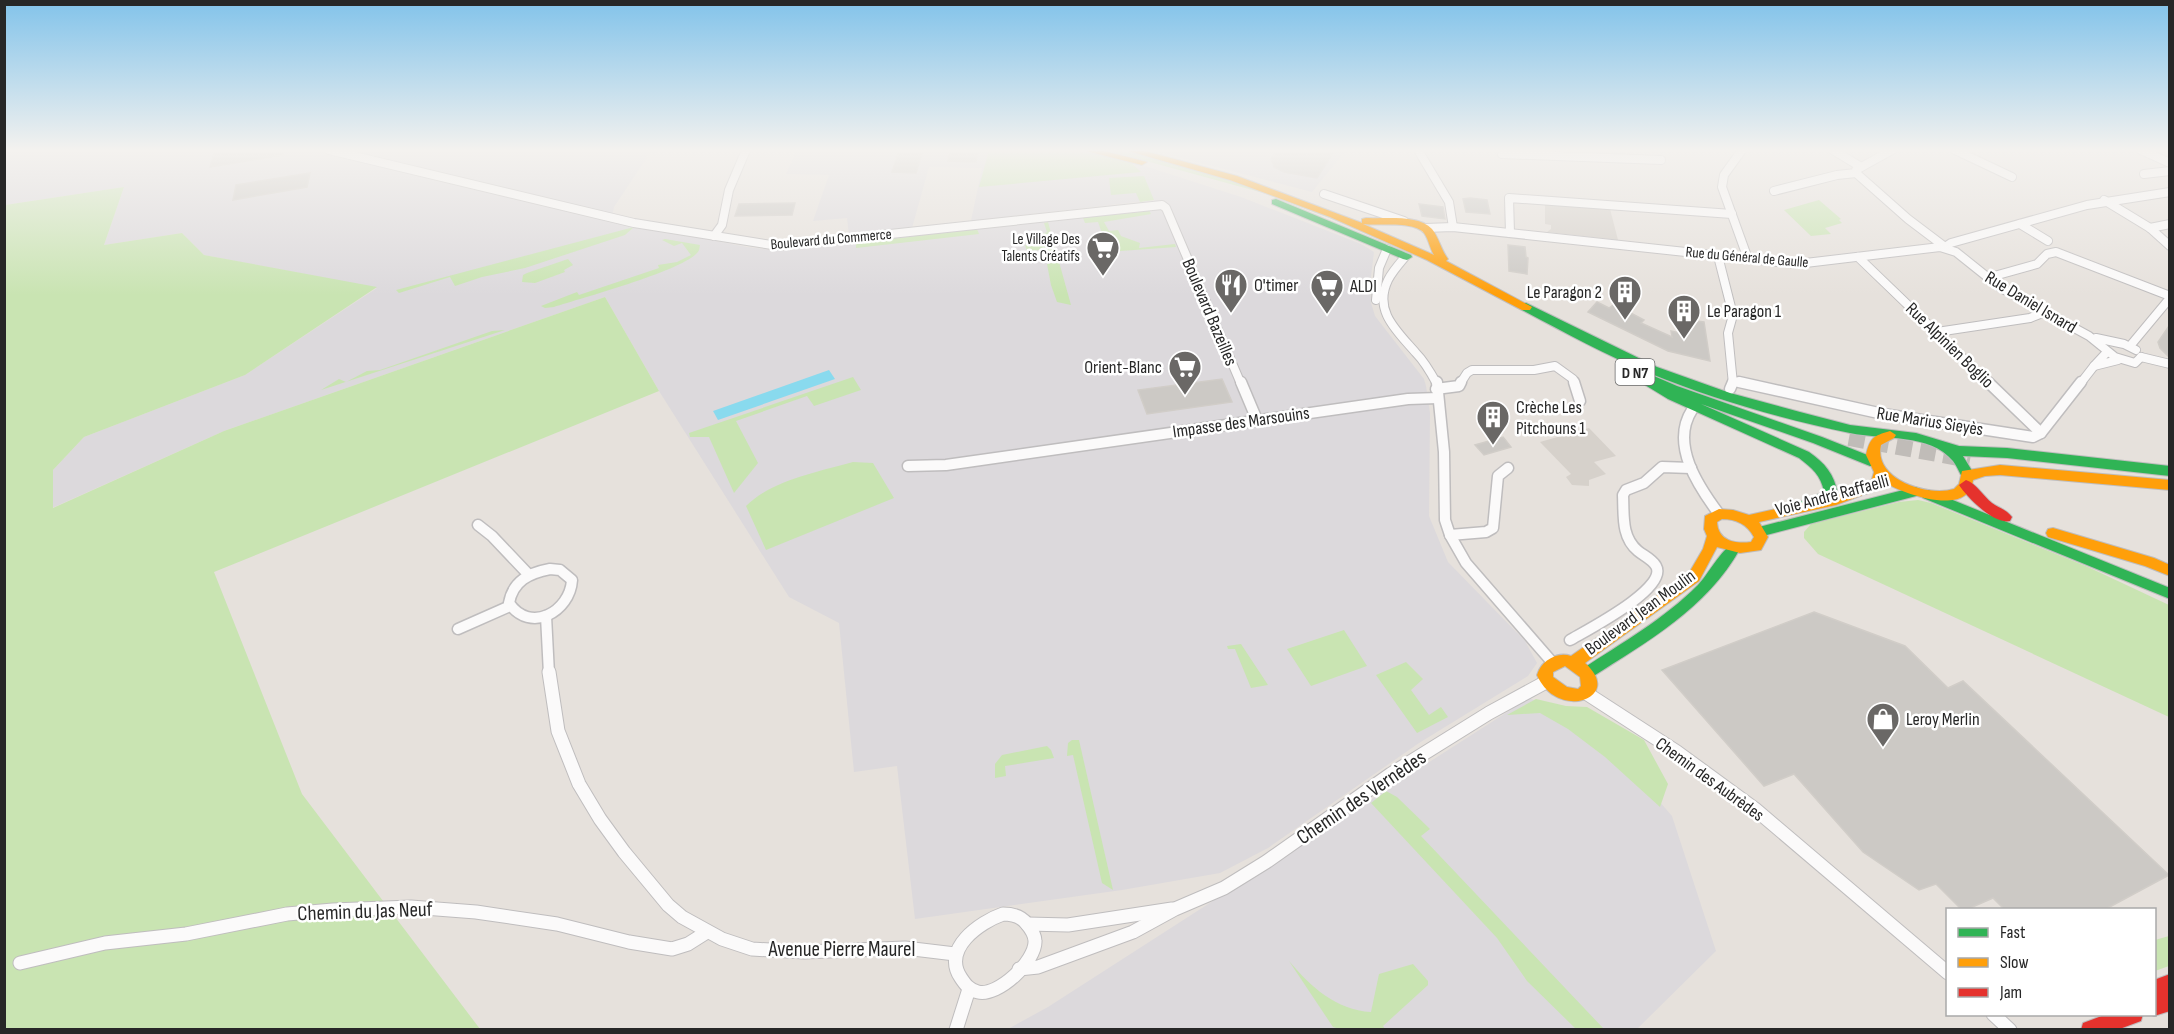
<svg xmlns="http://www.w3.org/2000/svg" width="2174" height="1034" font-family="'Sofia Sans Condensed',sans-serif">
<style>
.industrial{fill:#dcd9dc}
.green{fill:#c9e4b2}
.plaza{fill:#d6d1cb}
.water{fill:#89daee}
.building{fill:#ccc9c5;stroke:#d1cdc8;stroke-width:1.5}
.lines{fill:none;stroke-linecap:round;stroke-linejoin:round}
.primary-tunnel{stroke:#c0bcb8;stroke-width:16;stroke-dasharray:16 8;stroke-linecap:butt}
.street-far2-casing{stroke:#bfbdbe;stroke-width:10}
.street-far1-casing{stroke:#bfbdbe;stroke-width:13}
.street-casing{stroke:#bfbdbe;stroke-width:15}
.fast-casing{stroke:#bfbdbe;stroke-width:2}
.slow-casing{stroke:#bfbdbe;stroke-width:2}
.jam-casing{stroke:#bfbdbe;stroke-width:2}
.street-far2{stroke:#fbfafa;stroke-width:8}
.street-far1{stroke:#fbfafa;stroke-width:10}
.street{stroke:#fbfafa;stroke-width:13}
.fast{fill:#30b455;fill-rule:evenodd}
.slow{fill:#ff9f0a;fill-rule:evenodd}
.jam{fill:#e5322d;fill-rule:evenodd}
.labels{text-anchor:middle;stroke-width:5;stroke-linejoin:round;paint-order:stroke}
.far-street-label{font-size:15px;fill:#272727;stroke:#fff}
.far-poi-label{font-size:15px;fill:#272727;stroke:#fff;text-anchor:end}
.shield{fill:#fff;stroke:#686868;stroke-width:1.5}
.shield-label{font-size:16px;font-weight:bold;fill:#272727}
.poi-label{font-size:18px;fill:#272727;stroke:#fff;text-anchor:start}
.street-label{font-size:18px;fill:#272727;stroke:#fff}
.near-street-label{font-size:21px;fill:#272727;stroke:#fff}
</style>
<rect width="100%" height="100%" fill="#e6e1dc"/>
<g class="industrial">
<path d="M5,150H652L614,207L611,221L747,247L781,251L1157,207L1154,200L971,221L982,168L929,167L912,228L849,235L847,218L813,221L829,175L786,174L797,150H1073L1129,161L1241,197L1361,244L1374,252L1370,285L1371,303L1375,316L1424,379L1426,386L1430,413L1429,516L1448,562L1525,641L1537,663L1528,676L1419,743L1268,848L1220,873L1122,890L915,919L897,766L854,772L839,623L789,597L659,391L605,297L224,431L52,508L53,470L84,437L245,375L377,288L204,255L182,233L104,245L124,187L5,205Z"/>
<path d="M1151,150H1346L1312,192Z"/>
<path d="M1529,698L1571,717L1608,742L1672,816L1716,951L1637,1029L1006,1030L1048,1007Z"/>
</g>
<g class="green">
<path d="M989,150H1073L1129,161L1141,172L979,187Z"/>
<path d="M1106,150H1117C1209,171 1289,199 1376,236L1267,194Z"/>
<path d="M1144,176L1154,200L1140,202L1136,193L1111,195L1109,178Z"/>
<path d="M124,187L104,245L182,233L204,255L377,287L245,375L84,437L53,470V508L224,431L605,297L659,391L214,572L302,794L480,1029L5,1030V205Z"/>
<path d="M1819,200L1841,219L1839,220L1842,223L1825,228L1831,234L1811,236L1784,210Z"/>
<path d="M1148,208L1151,214L1104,222L1109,231L1118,230L1121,236L1140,243L1139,248L1175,244L1176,247L1093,253L1092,251L1107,247L1098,222L1085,223L1083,218Z"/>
<path d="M1048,222L1071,305L1057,302L1051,285L1047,264L1052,263L1051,258H1045L1041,250L1027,251L1025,245L1042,243V234L1047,232L1044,223Z"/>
<path d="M634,227L625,235L525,268L482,277L455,286L450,277L399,293L396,290Z"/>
<path d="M977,229L979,234L856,248V243Z"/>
<path d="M665,239L700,245C699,249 700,250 697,253C681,271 582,298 554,307L545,308L541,306L577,292L579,295L659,268L658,265L677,262L691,255L682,243L674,246L662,240Z"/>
<path d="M568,259L573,265L564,270L565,272L535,283L522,282L523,275L527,273Z"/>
<path d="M505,330L321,390L339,379L346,382L367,371L380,370L492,331Z"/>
<path d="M853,377L861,390L814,406L807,396L736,421L758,463L734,493L709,437H690L689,433Z"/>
<path d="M853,462L873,463L894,498L766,550L746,506C772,480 818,472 853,462Z"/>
<path d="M1918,500L1931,503L2088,567L2169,605V717L1818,554L1804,538V532L1811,524L1899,502Z"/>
<path d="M1344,630L1367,666L1311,686L1287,649Z"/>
<path d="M1241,644L1268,685L1251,688L1235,649H1228L1227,646Z"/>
<path d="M1406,662L1423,679L1411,690L1429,715L1441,707L1448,717L1417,733L1376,675Z"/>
<path d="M1536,699L1566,706L1587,707L1644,740L1668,784L1660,807L1605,757L1568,729L1540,713L1507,715Z"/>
<path d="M1072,740H1079L1113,890L1102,883L1073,755L1067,756L1068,743Z"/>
<path d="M1047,746L1051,750L1054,758L1005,766L1006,776L995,778V764L1002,755Z"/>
<path d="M1386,791L1397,797L1430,829L1421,836L1603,1028L1601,1029H1576L1527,981L1497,938L1371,803Z"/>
<path d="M2169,936V966L2155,971V940Z"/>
<path d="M1289,961C1311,987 1336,1010 1371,1012L1379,974L1413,964L1428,981V985L1383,1026L1385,1029H1340L1333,1027Z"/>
</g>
<g class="plaza">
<path d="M1545,202L1610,209L1618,240L1547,232L1551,229V225L1545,224Z"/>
<path d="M1589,428L1616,456L1594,462L1606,474L1589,480V486L1572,485L1566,477L1571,474L1540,442Z"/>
</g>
<path class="water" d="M829,370L835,379L718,420L713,411Z"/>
<g class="building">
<path d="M215,150H283V155L210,167Z"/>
<path d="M899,150H923L916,173L892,172Z"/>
<path d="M950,150H978L976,162L948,161Z"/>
<path d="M1279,150H1335L1317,178L1284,172L1274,167L1271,158Z"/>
<path d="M310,173L307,187L233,200L236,185Z"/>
<path d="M1470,198L1487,200L1490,214L1466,212L1463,199Z"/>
<path d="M795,203L792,215L735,216L739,204Z"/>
<path d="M1419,204L1443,207L1445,219L1422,216Z"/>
<path d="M1508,245L1525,247L1526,257L1528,258L1527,274L1509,271Z"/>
<path d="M1597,302L1609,308L1613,305L1621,308L1644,320L1641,323L1672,337L1671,331L1680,333L1679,319L1704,322L1710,361L1668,351L1588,312Z"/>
<path d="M2169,326V357L2160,348L2158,342Z"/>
<path d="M1222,379L1232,402L1147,414L1138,390Z"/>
<path d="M1503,437L1511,447L1484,455L1475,445Z"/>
<path d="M1814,612L1905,646L1948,688L1963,681L2169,875L2106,909H2004L1993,898L1968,909H1961L1936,884L1919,890L1863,852L1794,774L1764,786L1662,670Z"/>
</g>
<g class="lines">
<path class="primary-tunnel" d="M1849,438L1970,460"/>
<g class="street-far2-casing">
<g id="street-far2">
<path d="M329,150L634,223L778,246L1162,205L1166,208L1241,384"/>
<path d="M1418,150L1449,202L1453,227"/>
<path d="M1742,150L1724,175L1722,187L1748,259"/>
<path d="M1833,150L1861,167"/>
<path d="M1955,150L2012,177"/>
<path d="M2141,150L2170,163"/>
<path d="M1502,154L1661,160"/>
<path d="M1856,173L1908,219L1945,247"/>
<path d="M2144,174L2170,171"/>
<path d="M1774,191L1837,175L1856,173V170L1892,150"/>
<path d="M1324,194L1404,221"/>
<path d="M2104,200L2150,228L2170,246"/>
<path d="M2020,224L2048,241"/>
<path d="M1425,228L1453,227L1797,264L1940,247L1956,252L2001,288L2089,336L2115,357L2135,363L2141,357"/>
<path d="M2150,228L2170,224"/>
<path d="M1510,233L1509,198L1732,214"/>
<path d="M714,236L722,225L729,190L746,150"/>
<path d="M1945,247L1951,243L2087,205L2170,192"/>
<path d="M1718,256L1733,315L1728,333L1733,384"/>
<path d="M1405,257C1399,264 1392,272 1388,280C1373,311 1397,331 1416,353C1425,362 1431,373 1437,384"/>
<path d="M1858,257L1990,384"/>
<path d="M1987,278L2037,264L2047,254L2056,252L2170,296"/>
<path d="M1376,300L1379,268L1387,249"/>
<path d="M1937,332L2030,318L2045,312"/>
<path d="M2096,338L2124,344L2136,350"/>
<path d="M2130,346L2170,298"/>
<path d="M2107,352L2094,366L2118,360"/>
<path d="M2141,357L2170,364"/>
<path d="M1734,381L1745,384"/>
<path d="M1460,384L1467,373L1472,370H1534L1555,366L1573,379L1575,384"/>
<path d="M2080,384L2094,366"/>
</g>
</g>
<g class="street-far1-casing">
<g id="street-far1">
<path d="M1241,382L1257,420"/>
<path d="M1437,382L1444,452L1445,520L1450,535L1466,563L1552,662"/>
<path d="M1574,382L1580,401"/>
<path d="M1739,382L1883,414L2033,437L2041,433L2081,382"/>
<path d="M1988,382L2041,433"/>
<path d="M1436,389L1459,386L1461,382"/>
<path d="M1730,389L1733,382"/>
<path d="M1692,410C1670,444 1698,486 1719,514"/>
<path d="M908,466L946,465L1408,399L1438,398"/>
<path d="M478,525L492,536L529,575"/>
<path d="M1450,535L1486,532L1493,528L1498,476L1508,468"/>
<path d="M550,569L560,570L572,580C570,612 530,634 509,603C513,581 529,573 550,569Z"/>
<path d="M546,616L549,674"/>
<path d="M458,629L510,606"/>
<path d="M1570,640C1587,630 1669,588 1656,566C1652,559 1644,556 1638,551C1621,537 1624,515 1623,495L1626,490L1644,483L1662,467L1691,468"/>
</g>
</g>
<g class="street-casing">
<g id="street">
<path d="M549,672L558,731L579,784L600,819L624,852L668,905L682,917L722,939L752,949L804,952L905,948L955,954"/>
<path d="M1586,693L1677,752L1755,809L1948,973"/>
<path d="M1003,914C1013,914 1021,916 1027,924C1031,929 1035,935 1035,941C1036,961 998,997 978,992C969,990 965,984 961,978C941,949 980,922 1003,914Z"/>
<path d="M1027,924L1068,925L1172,909"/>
<path d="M20,963L105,943L186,934L287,914L333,910L411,907L476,912L557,924L629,942L672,949L688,944L707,932"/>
<path d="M1019,969L1038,967L1133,932L1175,909L1224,888L1266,862L1391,774L1489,713L1546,682"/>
<path d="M1993,1014L2010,1030"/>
<path d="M956,1030L969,989"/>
</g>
</g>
<g class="fast-casing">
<g id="fast">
<path d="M1276,199L1411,255L1412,257L1407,260L1403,259L1272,204V200Z"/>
<path d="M1526,303L1657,367L1730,393L1800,412L1850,425L1916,433L1959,446L2007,448L2170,466V476L2007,458L1963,456L1974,474L1967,479L1962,477C1959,472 1957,466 1953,461C1930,433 1883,440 1850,433C1782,419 1713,399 1649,373C1605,355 1564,332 1522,310V304Z"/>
<path d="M1626,364L1677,386L1822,437L1880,460L1881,463L1880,466H1870L1813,443L1701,404L1809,452C1825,463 1834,474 1838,494L1836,497L1807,509H1797L1795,506L1797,503L1824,492C1821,475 1812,468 1799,458L1668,399L1622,371L1620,368Z"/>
<path d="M1915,487L1920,489L1922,492L1920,495L1759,537L1754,536L1752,532L1754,528L1759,527Z"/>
<path d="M1928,490L2170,588V599L1923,498L1921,495L1923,492Z"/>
<path d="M1733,544L1738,545L1740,549C1707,608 1647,642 1592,677L1587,679L1582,677L1579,673L1582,669C1622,643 1664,619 1698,585C1707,576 1723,547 1733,544Z"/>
</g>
</g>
<g class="slow-casing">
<g id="slow">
<path d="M1082,150H1100L1147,162L1142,165Z"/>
<path d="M1125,150H1141L1237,176L1362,223V219L1366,218C1385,219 1418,214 1432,229C1439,238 1441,250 1448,259L1446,261L1532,307L1530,310H1522L1427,260L1330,217L1230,180ZM1363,224C1379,226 1414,221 1424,233C1429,240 1430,249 1434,255Z"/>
<path d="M1890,431L1896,435L1894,438L1881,445C1873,479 1927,497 1954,489L1959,484L1962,471L2000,465L2170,480V490L2000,475L1985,476L1973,480C1969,518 1903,494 1884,482L1881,488L1836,505L1759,522L1768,537L1761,550L1740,553L1717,547L1699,581L1585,663C1625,698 1557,722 1537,675C1541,661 1557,651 1571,656L1689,573L1703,549L1707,536L1704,529L1705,516L1719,509L1733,510L1749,515L1834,496L1871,482L1874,472L1866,455C1870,438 1873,436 1890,431ZM1722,519C1736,519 1747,524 1754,537L1751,542C1735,544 1718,541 1717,522ZM1565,666L1580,677L1581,686L1578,689L1567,687L1553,677V672Z"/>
<path d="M2053,528L2154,558L2170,565V576L2145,566L2048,537L2046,533L2048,529Z"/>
</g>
</g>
<g class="jam-casing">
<g id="jam">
<path d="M1966,480C1977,484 1983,496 1992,503C1999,508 2007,510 2012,517L2010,521C1994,525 1967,497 1959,485Z"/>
<path d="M2170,974V993L2166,994L2170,993V1011L2154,1016L2150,1014H2154V980Z"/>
<path d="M2107,1014H2143L2141,1021L2117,1030H2081L2083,1023Z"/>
</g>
</g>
<use href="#street-far2" class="street-far2"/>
<use href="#street-far1" class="street-far1"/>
<use href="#street" class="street"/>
<use href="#fast" class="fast"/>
<use href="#slow" class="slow"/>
<use href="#jam" class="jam"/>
</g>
<linearGradient id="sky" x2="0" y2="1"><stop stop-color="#82c3ea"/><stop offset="0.51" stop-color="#f4f2ef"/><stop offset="1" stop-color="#f4f2ef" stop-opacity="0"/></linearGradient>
<rect width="2174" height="295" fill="url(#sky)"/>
<defs>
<g id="supermarket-pin" transform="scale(1.725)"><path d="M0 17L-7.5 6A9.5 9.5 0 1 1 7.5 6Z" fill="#6a6866" stroke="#fff"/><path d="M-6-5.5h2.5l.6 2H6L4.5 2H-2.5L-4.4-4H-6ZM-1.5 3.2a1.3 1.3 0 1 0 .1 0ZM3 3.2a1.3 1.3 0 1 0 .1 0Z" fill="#fff"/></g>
<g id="restaurant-pin" transform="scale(1.725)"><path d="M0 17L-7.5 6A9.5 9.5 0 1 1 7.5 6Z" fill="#6a6866" stroke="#fff"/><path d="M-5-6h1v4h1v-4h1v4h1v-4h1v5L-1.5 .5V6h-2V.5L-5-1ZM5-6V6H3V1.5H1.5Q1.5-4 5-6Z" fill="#fff"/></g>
<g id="building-pin" transform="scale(1.725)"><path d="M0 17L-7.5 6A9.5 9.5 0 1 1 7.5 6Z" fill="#6a6866" stroke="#fff"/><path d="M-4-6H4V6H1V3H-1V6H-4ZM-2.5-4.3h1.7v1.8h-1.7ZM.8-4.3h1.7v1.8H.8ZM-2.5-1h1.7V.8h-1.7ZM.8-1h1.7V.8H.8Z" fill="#fff"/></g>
<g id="shop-pin" transform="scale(1.725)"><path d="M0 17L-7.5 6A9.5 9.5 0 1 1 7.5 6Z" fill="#6a6866" stroke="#fff"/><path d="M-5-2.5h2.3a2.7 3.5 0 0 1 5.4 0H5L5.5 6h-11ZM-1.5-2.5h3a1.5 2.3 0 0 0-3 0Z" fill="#fff"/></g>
</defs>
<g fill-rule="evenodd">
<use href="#supermarket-pin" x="1103" y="248"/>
<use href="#restaurant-pin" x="1231" y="285"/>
<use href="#supermarket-pin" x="1327" y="286"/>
<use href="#building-pin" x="1625" y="292"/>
<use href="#building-pin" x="1684" y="311"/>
<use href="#supermarket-pin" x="1185" y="367"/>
<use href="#building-pin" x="1493" y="417"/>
<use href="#shop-pin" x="1883" y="719"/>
</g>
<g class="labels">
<g class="far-street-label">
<text transform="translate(831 239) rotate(-5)" y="5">Boulevard du Commerce</text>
<text transform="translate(1747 257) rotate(5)" y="5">Rue du Général de Gaulle</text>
</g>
<g class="far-poi-label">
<text x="1080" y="244">Le Village Des<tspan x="1080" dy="17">Talents Créatifs</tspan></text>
</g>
<rect class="shield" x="1615.5" y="359" width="39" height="26" rx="4.5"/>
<g class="shield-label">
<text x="1635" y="378">D N7</text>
</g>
<g class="poi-label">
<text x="1254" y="291">O'timer</text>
<text x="1350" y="292">ALDI</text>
<text x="1602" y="298" text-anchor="end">Le Paragon 2</text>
<text x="1707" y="317">Le Paragon 1</text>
<text x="1162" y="373" text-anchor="end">Orient-Blanc</text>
<text x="1516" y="413">Crèche Les<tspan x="1516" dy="21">Pitchouns 1</tspan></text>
<text x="1906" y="725">Leroy Merlin</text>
</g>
<g class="street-label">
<text transform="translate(2031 302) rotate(31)" y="6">Rue Daniel Isnard</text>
<text transform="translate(1210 312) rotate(67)" y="6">Boulevard Bazeilles</text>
<text transform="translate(1950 345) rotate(44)" y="6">Rue Alpinien Boglio</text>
<text transform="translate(1930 421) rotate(9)" y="6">Rue Marius Sieyès</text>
<text transform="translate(1241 422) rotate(-8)" y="6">Impasse des Marsouins</text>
<text transform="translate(1832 495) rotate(-15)" y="6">Voie André Raffaelli</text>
<text transform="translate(1640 612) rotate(-36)" y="6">Boulevard Jean Moulin</text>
<text transform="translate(1710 779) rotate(36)" y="6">Chemin des Aubrèdes</text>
</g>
<g class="near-street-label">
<text transform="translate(1361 797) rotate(-34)" y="7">Chemin des Vernèdes</text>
<text transform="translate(365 911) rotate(-2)" y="7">Chemin du Jas Neuf</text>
<text x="842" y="956">Avenue Pierre Maurel</text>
</g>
</g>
<rect width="2174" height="1034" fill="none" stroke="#272727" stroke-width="12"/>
<rect x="1946" y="908" width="210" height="108" fill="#ffffff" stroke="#a9a9a9" stroke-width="1.5"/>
<rect x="1958" y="928" width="30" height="9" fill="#30b455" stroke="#a9a9a9" stroke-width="1.5"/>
<text x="2000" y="938" font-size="18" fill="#272727">Fast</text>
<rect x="1958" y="958" width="30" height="9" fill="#ff9f0a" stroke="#a9a9a9" stroke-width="1.5"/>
<text x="2000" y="968" font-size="18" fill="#272727">Slow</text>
<rect x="1958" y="988" width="30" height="9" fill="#e5322d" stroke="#a9a9a9" stroke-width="1.5"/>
<text x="2000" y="998" font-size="18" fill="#272727">Jam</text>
</svg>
